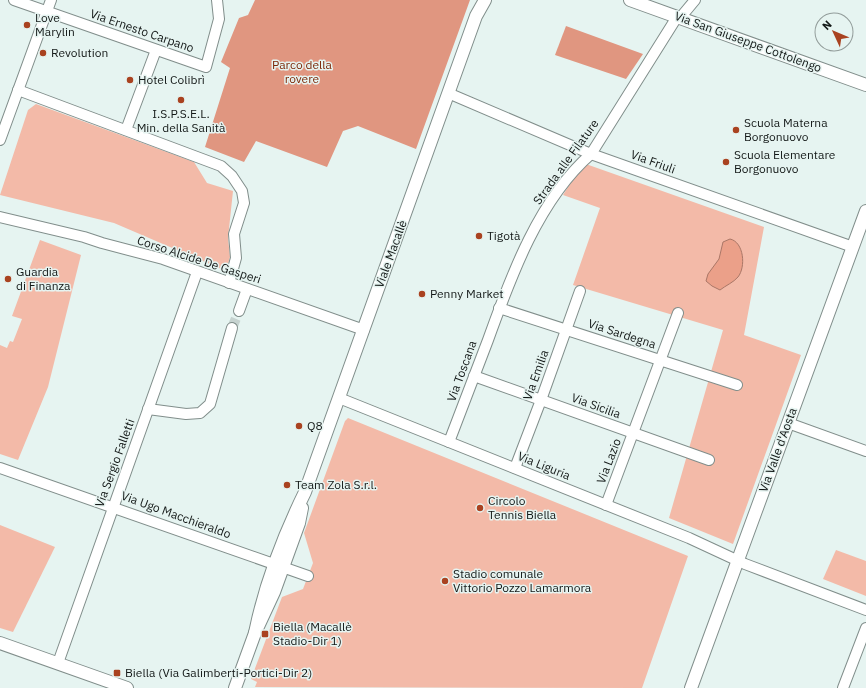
<svg xmlns="http://www.w3.org/2000/svg" width="866" height="688" font-family="'IBM Plex Sans',sans-serif">
<style>
.green{fill:#f3baa8}
.forest{fill:#e09680}
.water{fill:#eba089;stroke:#aa7767}
.lines{fill:none;stroke-linecap:round;stroke-linejoin:round}
.minor-tunnel{stroke:#c6d3d0;stroke-width:10;stroke-dasharray:10 5;stroke-linecap:butt}
.minor-casing{stroke:#818e8b;stroke-width:12}
.tertiary-casing{stroke:#818e8b;stroke-width:14}
.minor{stroke:#fff;stroke-width:10}
.tertiary{stroke:#fff;stroke-width:12}
.poi-dot{fill:#a94220;stroke:#e6f4f1;stroke-width:1.5}
.labels{text-anchor:middle;stroke-width:3;stroke-linejoin:round;paint-order:stroke}
.poi-label{font-size:12px;fill:#131817;stroke:#e6f4f1;text-anchor:start}
.street-label{font-size:12px;fill:#131817;stroke:#e6f4f1}
.park-label{font-size:12px;fill:#7b2606;stroke:#e6f4f1}
</style>
<rect width="100%" height="100%" fill="#e6f4f1"/>
<g class="green">
<path d="M36,104L194,162L207,183L233,191L228,238L230,257L226,271L114,223L0,195L28,110Z"/>
<path d="M583,163L764,227L744,335L801,355L733,544L669,518L723,330L573,285L600,208L563,195Z"/>
<path d="M40,240L81,255L48,387L18,460L0,454V345L7,348L10,341L13,342L22,319L12,316Z"/>
<path d="M348,418L688,556L642,688L255,687L257,682L251,679L282,597L303,589L313,563L304,533L345,421Z"/>
<path d="M0,525L55,547L13,632L0,628Z"/>
<path d="M836,550L866,561V596L823,579Z"/>
</g>
<g class="forest">
<path d="M255,0H470L416,149L358,126L343,131L327,167L256,141L244,162L205,147L230,68L221,62L239,18L248,15Z"/>
<path d="M566,26L643,54L626,79L555,55Z"/>
</g>
<path class="water" d="M730,239C744,242 746,267 738,277C734,282 725,286 720,290L712,286L706,281L708,274L719,259L723,242Z"/>
<g class="lines">
<path class="minor-tunnel" d="M232,328L239,311"/>
<g class="minor-casing">
<g id="minor">
<path d="M14,0L206,67L219,19L217,0"/>
<path d="M680,18L695,0"/>
<path d="M18,90L221,166L232,176L242,191L244,203L234,234L236,258L229,283"/>
<path d="M448,93L591,154L853,247"/>
<path d="M126,130L156,50"/>
<path d="M0,140L51,0"/>
<path d="M0,217L84,237L102,243L163,259L364,330"/>
<path d="M499,308L737,385"/>
<path d="M239,311L247,289"/>
<path d="M474,376L709,460"/>
<path d="M339,398L689,538L745,564L866,610"/>
<path d="M148,409L186,414L200,413L210,404L232,328"/>
<path d="M788,423L866,451"/>
<path d="M449,442C462,408 475,374 488,340C511,276 539,199 591,154L677,17"/>
<path d="M0,468L308,576"/>
<path d="M515,468L541,400L580,291"/>
<path d="M606,505L678,313"/>
<path d="M58,663L197,272"/>
<path d="M843,688L866,628"/>
</g>
</g>
<g class="tertiary-casing">
<g id="tertiary">
<path d="M630,0L866,85"/>
<path d="M255,633C265,584 283,537 305,492L476,16L485,0"/>
<path d="M0,643L127,688"/>
<path d="M235,688L255,633L274,592L299,523L302,508"/>
<path d="M691,688L866,211"/>
</g>
</g>
<use href="#minor" class="minor"/>
<use href="#tertiary" class="tertiary"/>
</g>
<g class="poi-dot">
<circle cx="27" cy="25" r="4"/>
<circle cx="43" cy="53" r="4"/>
<circle cx="130" cy="80" r="4"/>
<circle cx="181" cy="100" r="4"/>
<circle cx="736" cy="130" r="4"/>
<circle cx="726" cy="162" r="4"/>
<circle cx="479" cy="236" r="4"/>
<circle cx="8" cy="279" r="4"/>
<circle cx="422" cy="294" r="4"/>
<circle cx="299" cy="426" r="4"/>
<circle cx="287" cy="485" r="4"/>
<circle cx="480" cy="508" r="4"/>
<circle cx="445" cy="581" r="4"/>
<rect x="261" y="630" width="8" height="8" rx="2"/>
<rect x="113" y="669" width="8" height="8" rx="2"/>
</g>
<g class="labels">
<g class="poi-label">
<text x="35" y="22">Love<tspan x="35" dy="14">Marylin</tspan></text>
<text x="51" y="57">Revolution</text>
<text x="138" y="84">Hotel Colibrì</text>
<text x="181" y="118" text-anchor="middle">I.S.P.S.E.L.<tspan x="181" dy="14">Min. della Sanità</tspan></text>
<text x="744" y="127">Scuola Materna<tspan x="744" dy="14">Borgonuovo</tspan></text>
<text x="734" y="159">Scuola Elementare<tspan x="734" dy="14">Borgonuovo</tspan></text>
<text x="487" y="240">Tigotà</text>
<text x="16" y="276">Guardia<tspan x="16" dy="14">di Finanza</tspan></text>
<text x="430" y="298">Penny Market</text>
<text x="307" y="430">Q8</text>
<text x="295" y="489">Team Zola S.r.l.</text>
<text x="488" y="505">Circolo<tspan x="488" dy="14">Tennis Biella</tspan></text>
<text x="453" y="578">Stadio comunale<tspan x="453" dy="14">Vittorio Pozzo Lamarmora</tspan></text>
<text x="273" y="631">Biella (Macallè<tspan x="273" dy="14">Stadio-Dir 1)</tspan></text>
<text x="125" y="677">Biella (Via Galimberti-Portici-Dir 2)</text>
</g>
<g class="street-label">
<text transform="translate(142 31) rotate(19)" y="4">Via Ernesto Carpano</text>
<text transform="translate(748 42) rotate(20)" y="4">Via San Giuseppe Cottolengo</text>
<text transform="translate(566 162) rotate(-54)" y="4">Strada alle Filature</text>
<text transform="translate(653 162) rotate(20)" y="4">Via Friuli</text>
<text transform="translate(391 254) rotate(-70)" y="4">Viale Macallè</text>
<text transform="translate(199 260) rotate(18)" y="4">Corso Alcide De Gasperi</text>
<text transform="translate(622 334) rotate(18)" y="4">Via Sardegna</text>
<text transform="translate(462 371) rotate(-70)" y="4">Via Toscana</text>
<text transform="translate(536 375) rotate(-70)" y="4">Via Emilia</text>
<text transform="translate(596 406) rotate(20)" y="4">Via Sicilia</text>
<text transform="translate(778 450) rotate(-70)" y="4">Via Valle d'Aosta</text>
<text transform="translate(609 461) rotate(-69)" y="4">Via Lazio</text>
<text transform="translate(115 463) rotate(-70)" y="4">Via Sergio Falletti</text>
<text transform="translate(544 466) rotate(22)" y="4">Via Liguria</text>
<text transform="translate(176 515) rotate(20)" y="4">Via Ugo Macchieraldo</text>
</g>
<g class="park-label">
<text x="302" y="69">Parco della<tspan x="302" dy="14">rovere</tspan></text>
</g>
</g>
<g transform="translate(834 32) rotate(314)"><circle r="19" fill="#e6f4f1" stroke="#929c9a"/>
<path d="M0-3L7 15L0 10L-7 15Z" fill="#a94220"/>
<text y="-6" font-size="11" font-weight="bold" text-anchor="middle" fill="#131817">N</text>
</g>
</svg>
